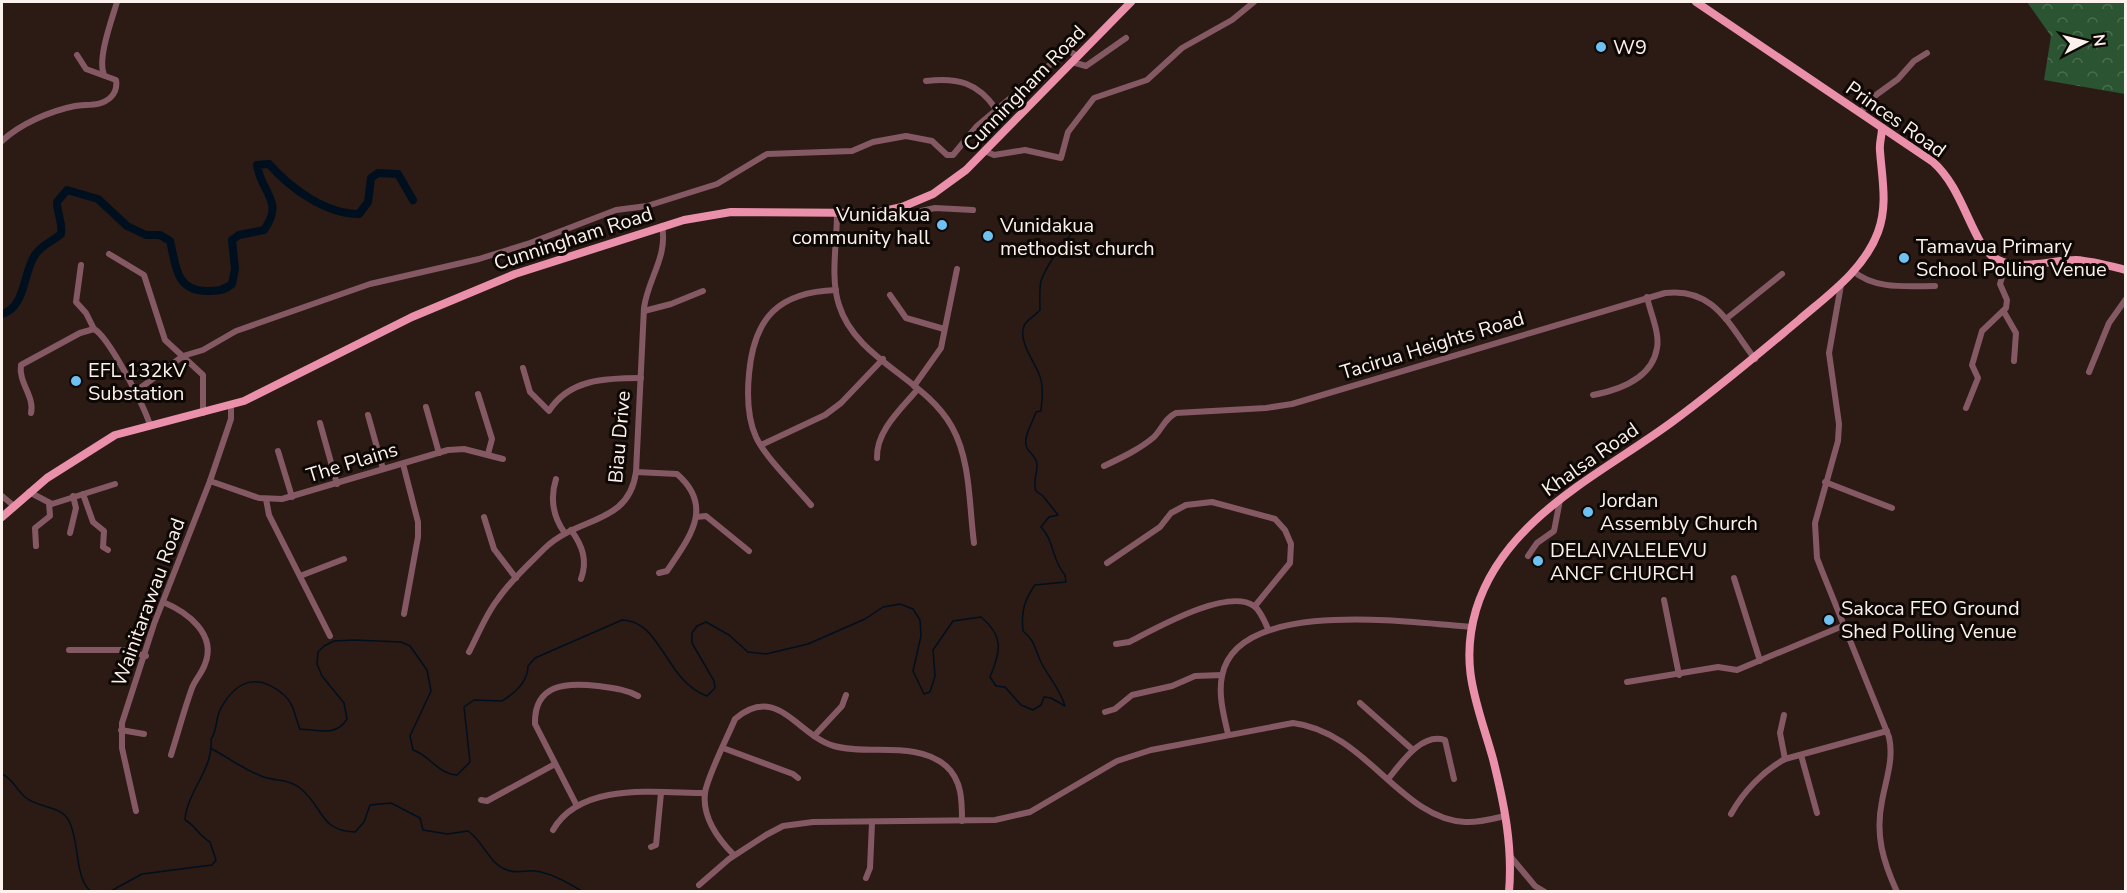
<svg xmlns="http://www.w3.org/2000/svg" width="2127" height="893" font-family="'Nunito Sans',sans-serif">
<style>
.forest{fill:url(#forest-crowns)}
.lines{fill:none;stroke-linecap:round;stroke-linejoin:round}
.stream{stroke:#000f1e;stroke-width:1.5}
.river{stroke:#000f1e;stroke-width:8}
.minor{stroke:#845964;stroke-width:6}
.major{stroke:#eb90aa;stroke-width:8}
.poi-dot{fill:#6ec2f3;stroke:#0e0805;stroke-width:2}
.labels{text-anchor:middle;stroke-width:6;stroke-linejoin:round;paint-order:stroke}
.poi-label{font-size:20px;fill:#fcf1ec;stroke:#0e0805;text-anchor:start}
.street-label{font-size:20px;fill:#fcf1ec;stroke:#0e0805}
</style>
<defs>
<pattern id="forest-crowns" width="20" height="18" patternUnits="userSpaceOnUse" patternTransform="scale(1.5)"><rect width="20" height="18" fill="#2a5432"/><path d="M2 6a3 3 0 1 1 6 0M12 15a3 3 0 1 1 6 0" fill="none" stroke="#4a6d50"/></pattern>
</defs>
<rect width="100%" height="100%" fill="#2b1b14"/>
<path class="forest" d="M2027,2H2125V94L2044,80L2051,36Z"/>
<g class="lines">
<g class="stream">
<path d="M212,749C229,758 243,769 261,776C276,782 287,778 300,788C324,807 319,831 355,832L364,822L370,805L391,803L420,818L423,830L447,834L468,831C485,843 488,863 507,870C516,874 526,870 535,871C552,873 569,883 583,892"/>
<path d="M2,774C12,778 16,789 25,797C37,808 61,805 69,821C80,841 74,880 92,892"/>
<path d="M109,892L142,874L212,865L216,860L210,842C199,836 196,826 185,820C187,791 214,769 211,739C218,730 215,718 221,708C237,679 259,673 284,695C294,703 295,718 300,729C319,730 336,737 347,719L344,703L322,676L317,664L318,652L324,646L334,641L354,640L401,642L410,646L427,670L431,691L410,736L413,750C431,756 436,773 457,775L470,762L464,707L474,700L502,701C515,693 528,682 528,666L535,658L622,620C662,621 665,681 707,696L715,688L714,681L692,643V633L697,626L706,622L729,635L748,652L766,654L808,644L865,619L883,607L900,604L913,609L920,620L921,636L913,671L924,694L930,692L935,676L933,650L953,621L981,617C1004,636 1001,651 990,677L996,686L1005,687L1021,705L1033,710L1041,705L1044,697L1051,698L1065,706C1060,689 1050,679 1042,664C1035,651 1035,640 1023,631C1021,612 1024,600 1035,585L1066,582L1065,575C1052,561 1054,540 1041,527L1049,517L1058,515L1043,496L1036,491C1032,480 1038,474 1037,464C1036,456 1030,454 1027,448C1022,438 1033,422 1036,412L1041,411C1042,400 1044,385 1039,374C1034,361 1018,341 1024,326C1026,320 1035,316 1040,310C1040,301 1039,289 1041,281C1047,264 1071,228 1088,222L1096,226"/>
</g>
<path class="river" d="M2,314C26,307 23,272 35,255C42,244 52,242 61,234C63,222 57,214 57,202L67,190L98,199L127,226L146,235H160L170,241C176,264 175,290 205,291C217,291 223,291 232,284L235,269L232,240L239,235L264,230C285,201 261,193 257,165L269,164C291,189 326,214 359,214L368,202L371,178L378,173L398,174L413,200"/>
<g class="minor">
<path d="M1072,62L1086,66L1126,38"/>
<path d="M104,75C97,59 112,19 117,2"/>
<path d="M926,81C958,77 978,83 996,109"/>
<path d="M1860,113L1876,95L1898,79L1914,61L1927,53"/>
<path d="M2,141C20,124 50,111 75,106C87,104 101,107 111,97C116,92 117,86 116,80L86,69L77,55"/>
<path d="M985,151L994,155L1025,150L1061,158L1068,132L1094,98L1147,80L1182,48L1232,20L1254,2"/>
<path d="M894,209L902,215L935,208L973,210"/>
<path d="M837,214C837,243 830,278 839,305C856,360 925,378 952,427C971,461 969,506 974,543"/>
<path d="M109,254L144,275L165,340L203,375V413"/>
<path d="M81,265L76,302L86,313L94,329"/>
<path d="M1853,271C1875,290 1908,286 1935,286"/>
<path d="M1841,285L1829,353L1839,424L1838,441L1815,523L1817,558L1822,571L1889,737C1894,759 1886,779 1882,801C1875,835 1883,861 1897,892"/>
<path d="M890,295L906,318L944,329"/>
<path d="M644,311L671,304L703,291"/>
<path d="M2004,312L2016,333L2014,361"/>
<path d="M1726,319L1782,274"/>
<path d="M523,368L530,392L549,411C569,379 606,378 641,378"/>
<path d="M2089,372L2109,323L2126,299"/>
<path d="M914,386L941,348L957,269"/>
<path d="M135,392L183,356L203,350L236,331L370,284L479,259L530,243L616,210L647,206L717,184L767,154L852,151L873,142L906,136L932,141L947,155H953L977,126L1064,53L1071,52L1078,57"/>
<path d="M478,394L492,439L488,454"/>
<path d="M1593,395C1619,390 1652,379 1657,348C1660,333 1650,312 1647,297"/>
<path d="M426,407L439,453"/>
<path d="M1966,408L1978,378L1972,365L1982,331L2006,308L2007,300L2000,284L2006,264"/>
<path d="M31,413C35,397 18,382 21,365L80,333L94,329C109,337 144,406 150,425"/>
<path d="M368,415L383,469"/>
<path d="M320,423L337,484"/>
<path d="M761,445L825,415L841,403L883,359"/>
<path d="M278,451L292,497"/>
<path d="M877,458C876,431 901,409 917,390"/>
<path d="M403,464L418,522V537L404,614"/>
<path d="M1104,466C1121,458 1140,449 1154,437C1162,429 1165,418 1176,413L1266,408L1292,404L1665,293C1714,287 1729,325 1755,359"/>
<path d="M636,472L677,474C715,507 689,538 667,571L659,573"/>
<path d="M556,479C550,498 553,516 564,532"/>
<path d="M210,481L259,498L282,499L448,450L464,449L503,459"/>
<path d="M1825,482L1892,508"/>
<path d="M29,492L52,504L115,484"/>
<path d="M83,494L93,522L104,531L103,547L108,550"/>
<path d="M2,496L14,506"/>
<path d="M266,499L269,515L330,636"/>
<path d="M811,505C796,487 765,457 756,437C747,417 747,395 749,374C754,317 779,292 836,290"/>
<path d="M484,517L494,549L516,578"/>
<path d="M696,517L706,516L749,551"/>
<path d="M571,530C582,545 588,560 581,579"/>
<path d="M70,533L76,508L73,496"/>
<path d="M36,546L35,528L50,516L49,503"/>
<path d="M1528,556L1537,543L1554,531L1560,500"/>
<path d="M1107,563L1160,527L1171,513L1186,505L1212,502L1275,519L1285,530L1291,544L1290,563L1255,606"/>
<path d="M300,576L344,559"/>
<path d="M1734,578L1760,661"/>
<path d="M1664,600L1679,675"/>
<path d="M163,602C187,612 217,634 205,664C202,673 195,680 192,688C184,710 178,733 171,755"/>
<path d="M1116,644L1129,642C1155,629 1227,587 1254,606C1260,610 1265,622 1268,629"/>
<path d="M69,650H126L146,656"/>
<path d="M469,652C478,635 486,614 498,599C511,580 529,564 545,548C578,516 629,525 636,472L644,308C648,278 668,257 662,226"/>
<path d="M1627,682L1718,667L1737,670L1845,625"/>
<path d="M1360,703L1413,750"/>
<path d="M1105,712L1115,709L1132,695L1172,686L1195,676L1222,675"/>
<path d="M1784,715L1780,733L1785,759"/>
<path d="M121,730L144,734"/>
<path d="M1228,734C1224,716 1218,695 1222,676C1237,596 1416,623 1473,627"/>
<path d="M814,736L842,706L846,695"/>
<path d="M723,748L793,774L798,778"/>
<path d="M1801,755L1817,813"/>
<path d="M1389,778C1401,763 1422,732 1445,740L1454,779"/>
<path d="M481,800L487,801L555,764"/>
<path d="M577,806L535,724C534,684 566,682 598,686C612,688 625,689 638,696"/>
<path d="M136,811L122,748V723L154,624L210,481L231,419V406"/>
<path d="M1731,814C1743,792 1763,771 1785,759L1887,731"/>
<path d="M553,830C581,781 658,793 705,793"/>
<path d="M651,847L656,845L661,793"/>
<path d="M734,855C719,840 702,817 705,793C707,777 728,736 735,719C777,683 797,735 834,746C869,756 916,740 946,766C962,780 962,801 962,821"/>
<path d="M1510,856L1535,886L1545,892"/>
<path d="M866,878L870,868L872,823"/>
<path d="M699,885L729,859L766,835L783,826L813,822L995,820L1030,812L1117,761L1151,750L1293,723C1366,732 1401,819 1465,822C1478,823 1492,819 1505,816"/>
</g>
<g class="major">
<path d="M1696,2L1933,162C1957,183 1966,218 1982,245C2003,278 2044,260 2076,260C2092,261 2110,266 2126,270"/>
<path d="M2,517L47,478L115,435L244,401L412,317L515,274L684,220L731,212L875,213L902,207L933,194L966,170L1131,2"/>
<path d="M1509,892C1513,846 1504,803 1493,759C1478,705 1459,668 1476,610C1504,518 1600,475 1672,422C1716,390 1757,355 1799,320C1828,295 1864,270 1878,232C1888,205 1882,179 1880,151C1879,143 1882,136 1882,128"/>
</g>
</g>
<g class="poi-dot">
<circle cx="1601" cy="47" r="6"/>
<circle cx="942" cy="225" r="6"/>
<circle cx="988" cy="236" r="6"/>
<circle cx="1904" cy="258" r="6"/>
<circle cx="76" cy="381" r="6"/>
<circle cx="1588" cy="512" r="6"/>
<circle cx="1538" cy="561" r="6"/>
<circle cx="1829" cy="620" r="6"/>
</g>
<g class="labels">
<g class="poi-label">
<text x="1613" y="54">W9</text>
<text x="930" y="221" text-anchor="end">Vunidakua<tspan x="930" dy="23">community hall</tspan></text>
<text x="1000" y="232">Vunidakua<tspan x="1000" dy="23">methodist church</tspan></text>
<text x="1916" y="253">Tamavua Primary<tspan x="1916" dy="23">School Polling Venue</tspan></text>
<text x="88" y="377">EFL 132kV<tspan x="88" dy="23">Substation</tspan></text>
<text x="1600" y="507">Jordan<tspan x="1600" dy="23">Assembly Church</tspan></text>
<text x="1550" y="557">DELAIVALELEVU<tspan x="1550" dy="23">ANCF CHURCH</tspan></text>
<text x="1841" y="615">Sakoca FEO Ground<tspan x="1841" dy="23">Shed Polling Venue</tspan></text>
</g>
<g class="street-label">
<text transform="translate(1024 88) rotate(-46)" y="7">Cunningham Road</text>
<text transform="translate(1896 119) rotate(35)" y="7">Princes Road</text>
<text transform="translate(573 238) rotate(-18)" y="7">Cunningham Road</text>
<text transform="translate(1432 345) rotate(-17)" y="7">Tacirua Heights Road</text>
<text transform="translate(619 437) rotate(-85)" y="7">Biau Drive</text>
<text transform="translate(1590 459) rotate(-35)" y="7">Khalsa Road</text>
<text transform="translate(352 462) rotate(-17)" y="7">The Plains</text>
<text transform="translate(148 602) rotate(-70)" y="7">Wainitarawau Road</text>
</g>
</g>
<rect width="2127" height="893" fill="none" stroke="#fcf1ec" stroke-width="6"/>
<g transform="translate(2085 42) rotate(83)" stroke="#0e0805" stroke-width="4.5" paint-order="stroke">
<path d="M0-4.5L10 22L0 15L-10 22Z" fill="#fcf1ec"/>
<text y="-9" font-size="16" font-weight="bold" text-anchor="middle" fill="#fcf1ec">N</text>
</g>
</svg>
